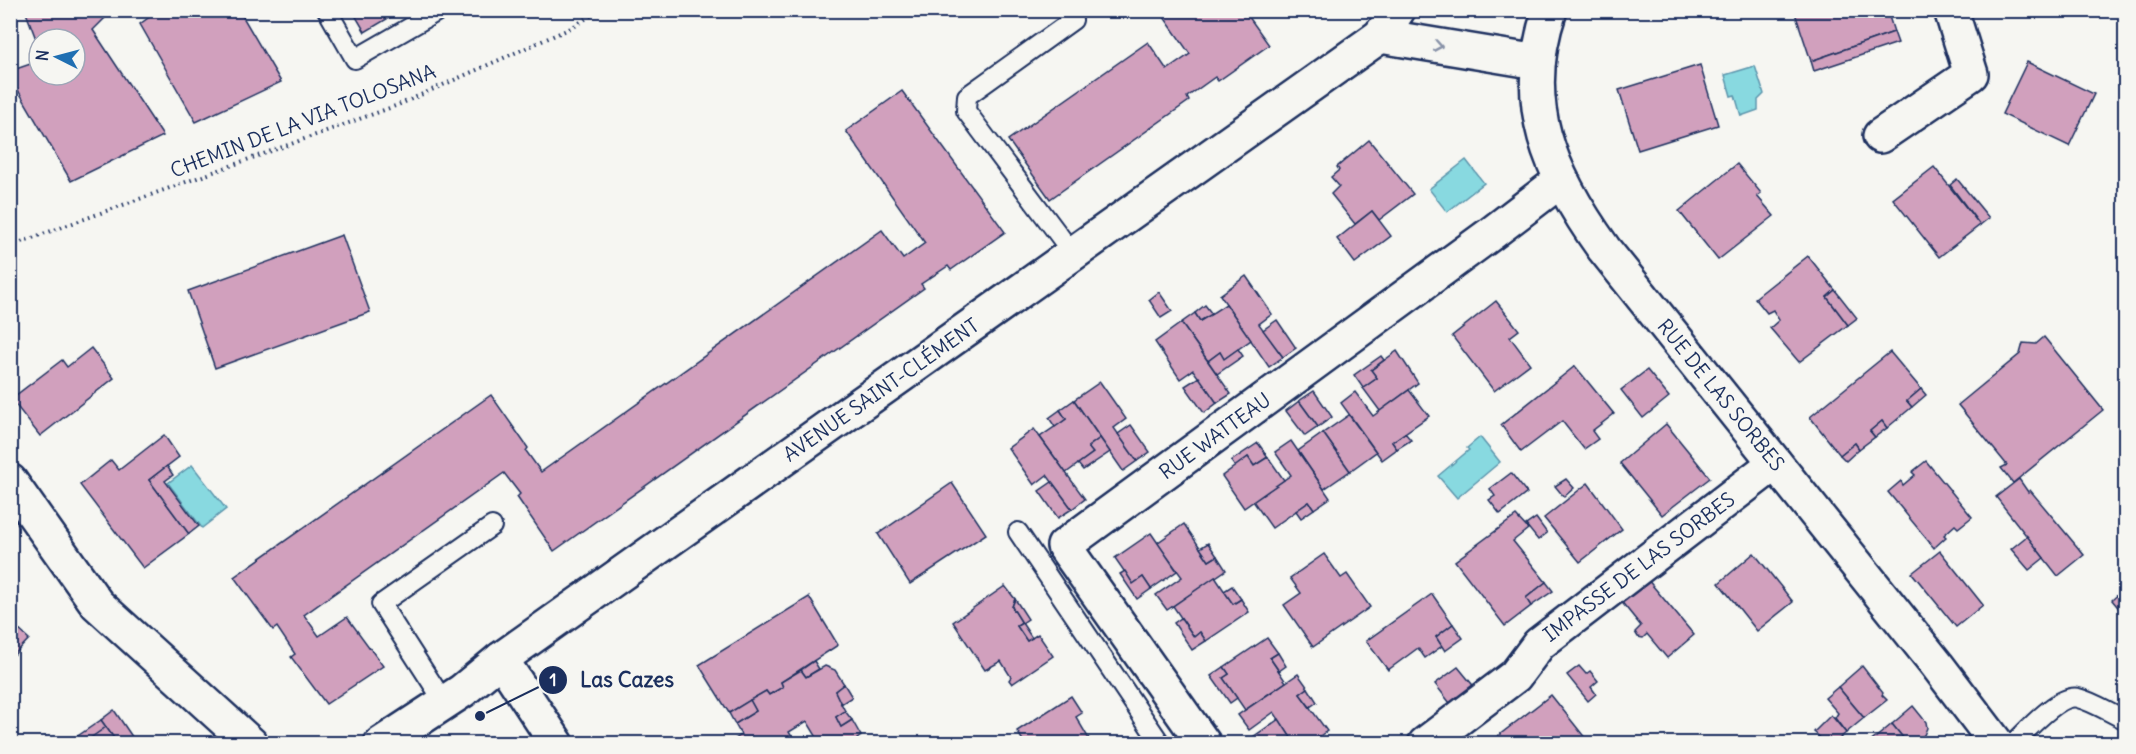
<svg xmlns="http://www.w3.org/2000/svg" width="2136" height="754" font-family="Delius,sans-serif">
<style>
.water{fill:#88d9e0;stroke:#5c95ac;stroke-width:1.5}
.building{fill:#d1a0bd;stroke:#1b2f5e;stroke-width:1.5}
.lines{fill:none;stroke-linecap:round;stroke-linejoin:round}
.service-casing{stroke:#1b2f5e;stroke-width:22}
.minor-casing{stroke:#1b2f5e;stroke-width:38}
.tertiary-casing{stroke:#1b2f5e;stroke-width:38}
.path{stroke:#1b2f5e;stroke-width:4;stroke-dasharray:1.5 4.5;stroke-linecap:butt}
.service{stroke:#f6f6f2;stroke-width:18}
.minor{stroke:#f6f6f2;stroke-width:33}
.tertiary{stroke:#f6f6f2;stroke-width:33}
.oneway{stroke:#8892a8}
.labels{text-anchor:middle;stroke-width:4.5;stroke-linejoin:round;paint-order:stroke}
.street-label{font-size:20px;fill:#1b2f5e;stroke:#f6f6f2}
.leader{fill:none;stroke:#1b2f5e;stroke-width:2}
.callout-dot{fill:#1b2f5e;stroke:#f6f6f2;stroke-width:2}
.mark-label{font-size:18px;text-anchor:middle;font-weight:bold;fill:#fff}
.callout-label{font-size:21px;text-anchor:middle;font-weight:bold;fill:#1b2f5e;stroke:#f6f6f2;stroke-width:4.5;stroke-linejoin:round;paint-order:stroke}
</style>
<rect width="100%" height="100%" fill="#f6f6f2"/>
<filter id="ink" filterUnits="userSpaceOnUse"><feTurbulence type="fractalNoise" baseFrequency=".0167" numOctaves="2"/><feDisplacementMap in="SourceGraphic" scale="12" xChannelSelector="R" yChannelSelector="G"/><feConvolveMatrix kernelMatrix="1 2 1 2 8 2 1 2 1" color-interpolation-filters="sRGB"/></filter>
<g filter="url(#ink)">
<g class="water">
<path d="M1755,66L1764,94L1758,100V110L1741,116L1735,95L1731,96L1725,75Z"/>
<path d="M1466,160L1484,183L1447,212L1429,189Z"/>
<path d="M1480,437L1500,462L1457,498L1438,476L1469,450L1467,448Z"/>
<path d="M192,465L226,509L202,528L168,483Z"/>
</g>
<g class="building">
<path d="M25,10H108L109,14L93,30L163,136L71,181L18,90L10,100V71L39,61V75H75V39H39V47Z"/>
<path d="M159,10H239L281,82L196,122L140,24Z"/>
<path d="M352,10H402L365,32Z"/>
<path d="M1159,10H1244L1269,45L1218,81L1215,77L1187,97L1189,101L1050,199L1008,140L1148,42L1167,70L1190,54Z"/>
<path d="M1794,10H1887L1894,32L1811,61Z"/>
<path d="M1894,32L1898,43L1814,71L1811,61Z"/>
<path d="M2027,62L2094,94L2069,146L2002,114Z"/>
<path d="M1700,65L1718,125L1638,150L1619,90Z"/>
<path d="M902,91L1005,232L951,270L948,266L921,284L924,288L554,551L517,497L520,494L504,473L304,615L319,636L347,617L383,666L326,704L291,657L295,654L277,627L273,630L234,577L491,395L528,448L526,451L541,472L882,230L903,259L925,243L846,131Z"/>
<path d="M1369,140L1413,194L1379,220L1372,211L1355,224L1331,194L1339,186L1331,177L1339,170L1337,167Z"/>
<path d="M1737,164L1761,193L1757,196L1774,216L1718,260L1679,211Z"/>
<path d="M1934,167L1980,225L1939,257L1893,199Z"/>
<path d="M1957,179L1989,218L1980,225L1950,185Z"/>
<path d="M1372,211L1391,236L1355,263L1337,239Z"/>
<path d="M342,235L370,312L215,368L188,291Z"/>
<path d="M1808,256L1835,290L1827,297L1848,325L1799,362L1770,328L1779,320L1773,310L1767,313L1755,298Z"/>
<path d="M1246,276L1272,314L1259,324L1283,357L1269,367L1220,295Z"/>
<path d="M1835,290L1857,318L1848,325L1827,297Z"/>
<path d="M1159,292L1172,311L1161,318L1149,300Z"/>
<path d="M1496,301L1519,330L1510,337L1530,364L1494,391L1452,336Z"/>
<path d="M1226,304L1251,340L1224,359L1220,352L1208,361L1181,323L1195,313L1200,321Z"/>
<path d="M1205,305L1212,314L1200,321L1195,313Z"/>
<path d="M1277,320L1296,348L1283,357L1263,330Z"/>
<path d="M1181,323L1231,394L1217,403L1193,370L1180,379L1155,342Z"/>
<path d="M2044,337L2103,410L2013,483L2001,468L2007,465L1958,405L2020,354L2023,343L2036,344Z"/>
<path d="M91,348L114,378L40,436L11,399L62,360L67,367Z"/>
<path d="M1238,349L1243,356L1217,374L1208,361L1220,352L1224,359Z"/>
<path d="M1397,351L1418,383L1380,411L1363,388L1377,378L1371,370Z"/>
<path d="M1890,352L1921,389L1907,401L1912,407L1887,428L1882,421L1870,431L1875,437L1859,449L1855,443L1840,455L1810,417Z"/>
<path d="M1381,356L1384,360L1371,370L1377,378L1363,388L1354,375Z"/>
<path d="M1575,366L1614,414L1592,431L1598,439L1584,449L1562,421L1521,452L1501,425Z"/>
<path d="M1647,370L1669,397L1643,418L1621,390Z"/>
<path d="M1199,377L1217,403L1204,413L1185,386Z"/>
<path d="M1100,382L1126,419L1114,428L1137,461L1123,471L1074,400Z"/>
<path d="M1921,389L1926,395L1912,407L1907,401Z"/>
<path d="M1409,390L1429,416L1392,442L1397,449L1382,460L1341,403L1355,392L1373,416Z"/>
<path d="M1314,391L1332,417L1318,427L1299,401Z"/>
<path d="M1074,400L1100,438L1088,447L1093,453L1066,473L1040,437L1066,419L1060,410Z"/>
<path d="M1299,401L1318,427L1305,436L1286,411Z"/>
<path d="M1060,410L1066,419L1055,427L1049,418Z"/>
<path d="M1349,415L1376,452L1350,471L1323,433Z"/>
<path d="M1882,421L1887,428L1875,437L1870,431Z"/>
<path d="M1666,424L1710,478L1662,515L1620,463Z"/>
<path d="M1131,425L1150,452L1137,461L1118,434Z"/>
<path d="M1034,429L1085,499L1072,509L1047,475L1034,485L1008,448Z"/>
<path d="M1323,433L1350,471L1324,489L1298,451Z"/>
<path d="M1405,433L1411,440L1397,449L1392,442Z"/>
<path d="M164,435L179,457L149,480L189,534L143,568L80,485L111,460L119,470Z"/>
<path d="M1100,438L1110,452L1083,470L1078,464L1093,453L1088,447Z"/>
<path d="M1291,441L1330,498L1314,509L1309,502L1272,528L1253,501L1291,475L1275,452Z"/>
<path d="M1258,443L1268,457L1254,466L1248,457L1235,467L1231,461Z"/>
<path d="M1855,443L1859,449L1846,461L1840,455Z"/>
<path d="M1248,457L1254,466L1268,457L1284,480L1244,508L1222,476Z"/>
<path d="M1926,461L1972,517L1958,528L1955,525L1944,535L1946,537L1934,548L1888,492L1901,481L1903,485L1915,475L1912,472Z"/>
<path d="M167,466L173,475L165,481L199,526L189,534L149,480Z"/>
<path d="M1511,473L1527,493L1500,514L1489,500L1495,496L1490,489Z"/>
<path d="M1566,479L1574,488L1564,497L1555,486Z"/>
<path d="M2019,479L2028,492L2030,490L2084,555L2058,576L1996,497Z"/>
<path d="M1052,482L1072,509L1058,518L1039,491Z"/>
<path d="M952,483L986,534L910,584L878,534Z"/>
<path d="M1588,483L1622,529L1580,562L1544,518Z"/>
<path d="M1309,502L1314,509L1301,518L1296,511Z"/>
<path d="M1516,516L1528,529L1513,541L1546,582L1526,598L1531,606L1505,626L1455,561Z"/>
<path d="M1536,518L1547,533L1538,540L1526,525Z"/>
<path d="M1184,524L1209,561L1217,556L1226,570L1167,610L1156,595L1182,577L1157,543Z"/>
<path d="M1151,533L1177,571L1151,589L1143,577L1133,584L1115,558Z"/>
<path d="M2027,536L2044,558L2029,570L2011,549Z"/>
<path d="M1208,543L1217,556L1209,561L1200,548Z"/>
<path d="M1940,551L1983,605L1956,627L1912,573Z"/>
<path d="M1754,553L1793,602L1757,631L1719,583Z"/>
<path d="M1324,554L1341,578L1347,574L1370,607L1313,647L1284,605L1301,593L1290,578Z"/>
<path d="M1125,571L1133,584L1143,577L1151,589L1137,599L1120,574Z"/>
<path d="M1215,577L1233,604L1241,599L1249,612L1206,641L1200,632L1194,637L1173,606Z"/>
<path d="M1647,579L1694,635L1667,658L1647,634L1643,638L1638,637L1635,632L1641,626L1620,600Z"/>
<path d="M1546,582L1553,591L1531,606L1526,598Z"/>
<path d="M1005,586L1015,599L1012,607L1022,623L1017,626L1027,641L1038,634L1053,656L1012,684L1009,680L1011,677L1001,661L985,670L953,622Z"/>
<path d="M1232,586L1241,599L1233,604L1224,591Z"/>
<path d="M2124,589L2126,591V617L2112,600Z"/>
<path d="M1432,594L1453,624L1436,637L1442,646L1425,658L1418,648L1388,670L1366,641Z"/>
<path d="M809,597L838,645L781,682L783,687L769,695L766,691L729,713L699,665Z"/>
<path d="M1015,599L1028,619L1022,623L1012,607Z"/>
<path d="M1181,618L1194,637L1200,632L1206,641L1192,650L1174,623Z"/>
<path d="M1022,623L1032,638L1027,641L1017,626Z"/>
<path d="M1453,624L1463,638L1445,651L1436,637Z"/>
<path d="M16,627L29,639L10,659V631Z"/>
<path d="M1267,638L1278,653L1270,658L1286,682L1245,710L1223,678L1229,674L1224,667Z"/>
<path d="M1278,653L1286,666L1279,671L1270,658Z"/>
<path d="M814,661L819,669L806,677L801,670Z"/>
<path d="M825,666L835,670L844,684L835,691L845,711L836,717L841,727L852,720L861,736L857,739L859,744H812L818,739L807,721L789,732L792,737L782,744H728L741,735L735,724L756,711L750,700L766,691L769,695L783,687L781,682L801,670L806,677Z"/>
<path d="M1579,666L1586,674L1590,671L1598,681L1591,687L1596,694L1588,701L1567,675Z"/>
<path d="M1862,666L1883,693L1882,695L1887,700L1864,718L1838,687Z"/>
<path d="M1224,667L1229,674L1223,678L1237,698L1230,703L1211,676Z"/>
<path d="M1458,667L1476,689L1453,707L1435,684Z"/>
<path d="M1298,674L1308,688L1300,694L1327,731L1308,744H1295L1274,712L1249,730L1238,715Z"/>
<path d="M844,684L852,697L841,704L835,691Z"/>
<path d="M1838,687L1864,718L1846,733L1835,718L1838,713L1825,698Z"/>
<path d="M1308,688L1317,702L1310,707L1300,694Z"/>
<path d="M1551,695L1590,744H1497L1494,739Z"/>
<path d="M1071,696L1082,713L1076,717L1092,744H1025L1017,731Z"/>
<path d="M750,700L756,711L735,724L729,713Z"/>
<path d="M1913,706L1926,722L1927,728L1924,735L1915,742L1916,744H1908L1892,724Z"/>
<path d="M114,710L137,744H127L125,741L118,744L106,727L101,720Z"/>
<path d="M845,711L852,720L841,727L836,717Z"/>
<path d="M1831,715L1846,733L1833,744H1827L1814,732Z"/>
<path d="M1279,719L1295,744H1258L1253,737Z"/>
<path d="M101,720L106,727L86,744H74L72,740Z"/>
<path d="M1892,724L1908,744H1868Z"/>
<path d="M106,727L118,744H86L85,742Z"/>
</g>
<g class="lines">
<g class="service-casing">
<g id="service">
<path d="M327,10L355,59L440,10"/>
<path d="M1073,254L966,111L967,96L1073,20"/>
<path d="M1018,532L1161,744"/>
<path d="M444,702L381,604L492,526"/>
<path d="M2013,744C2026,731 2060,693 2078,698C2094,702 2110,713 2126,720"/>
</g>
</g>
<g class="minor-casing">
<g id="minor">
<path d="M1380,36L1538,62"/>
<path d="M1880,136L1971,74L1951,10"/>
<path d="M10,481L97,604L251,744"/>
<path d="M501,659L557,744"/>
<path d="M381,744L462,691L501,659L1380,36L1398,10"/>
<path d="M1204,744L1064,546L1492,233L1560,181"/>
<path d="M1425,744L1515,676L1539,644L1775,463"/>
</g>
</g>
<g class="tertiary-casing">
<path id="tertiary" d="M1550,10C1518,103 1550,174 1604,249L1937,665L1997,744"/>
</g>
<path class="path" d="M10,246L398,105L571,28L600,10"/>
<use href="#service" class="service"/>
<use href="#minor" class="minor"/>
<use href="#tertiary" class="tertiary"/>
</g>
<defs><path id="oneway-chevron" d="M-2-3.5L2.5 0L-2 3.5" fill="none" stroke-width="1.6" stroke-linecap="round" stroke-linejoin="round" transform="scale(1.5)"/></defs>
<use class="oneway" href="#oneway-chevron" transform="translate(1438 46) rotate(10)"/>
</g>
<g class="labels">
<g class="street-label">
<text transform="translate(303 121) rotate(-21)" y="7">CHEMIN DE LA VIA TOLOSANA</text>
<text transform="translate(881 390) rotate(-35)" y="7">AVENUE SAINT-CLÉMENT</text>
<text transform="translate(1721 395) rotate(51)" y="7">RUE DE LAS SORBES</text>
<text transform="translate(1215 436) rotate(-36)" y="7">RUE WATTEAU</text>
<text transform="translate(1639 567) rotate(-37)" y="7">IMPASSE DE LAS SORBES</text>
</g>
</g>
<path class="leader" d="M480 716L553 680"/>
<g class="callout-dot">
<circle cx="480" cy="716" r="6"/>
<circle cx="553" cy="680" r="15"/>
</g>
<g class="mark-label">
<text x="553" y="686">1</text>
</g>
<g class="callout-label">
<text x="627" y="687">Las Cazes</text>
</g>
<rect width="2136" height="754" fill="none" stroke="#f6f6f2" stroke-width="36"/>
<rect x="18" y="18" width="2100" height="718" fill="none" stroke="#1b2f5e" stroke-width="2" filter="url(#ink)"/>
<g transform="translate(57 57) rotate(276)"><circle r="28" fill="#f6f6f2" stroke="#9ea6b7" stroke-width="1.5"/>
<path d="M0-4.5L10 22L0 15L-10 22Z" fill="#1f6fb2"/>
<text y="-9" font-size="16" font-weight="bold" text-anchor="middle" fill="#1b2f5e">N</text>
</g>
</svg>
